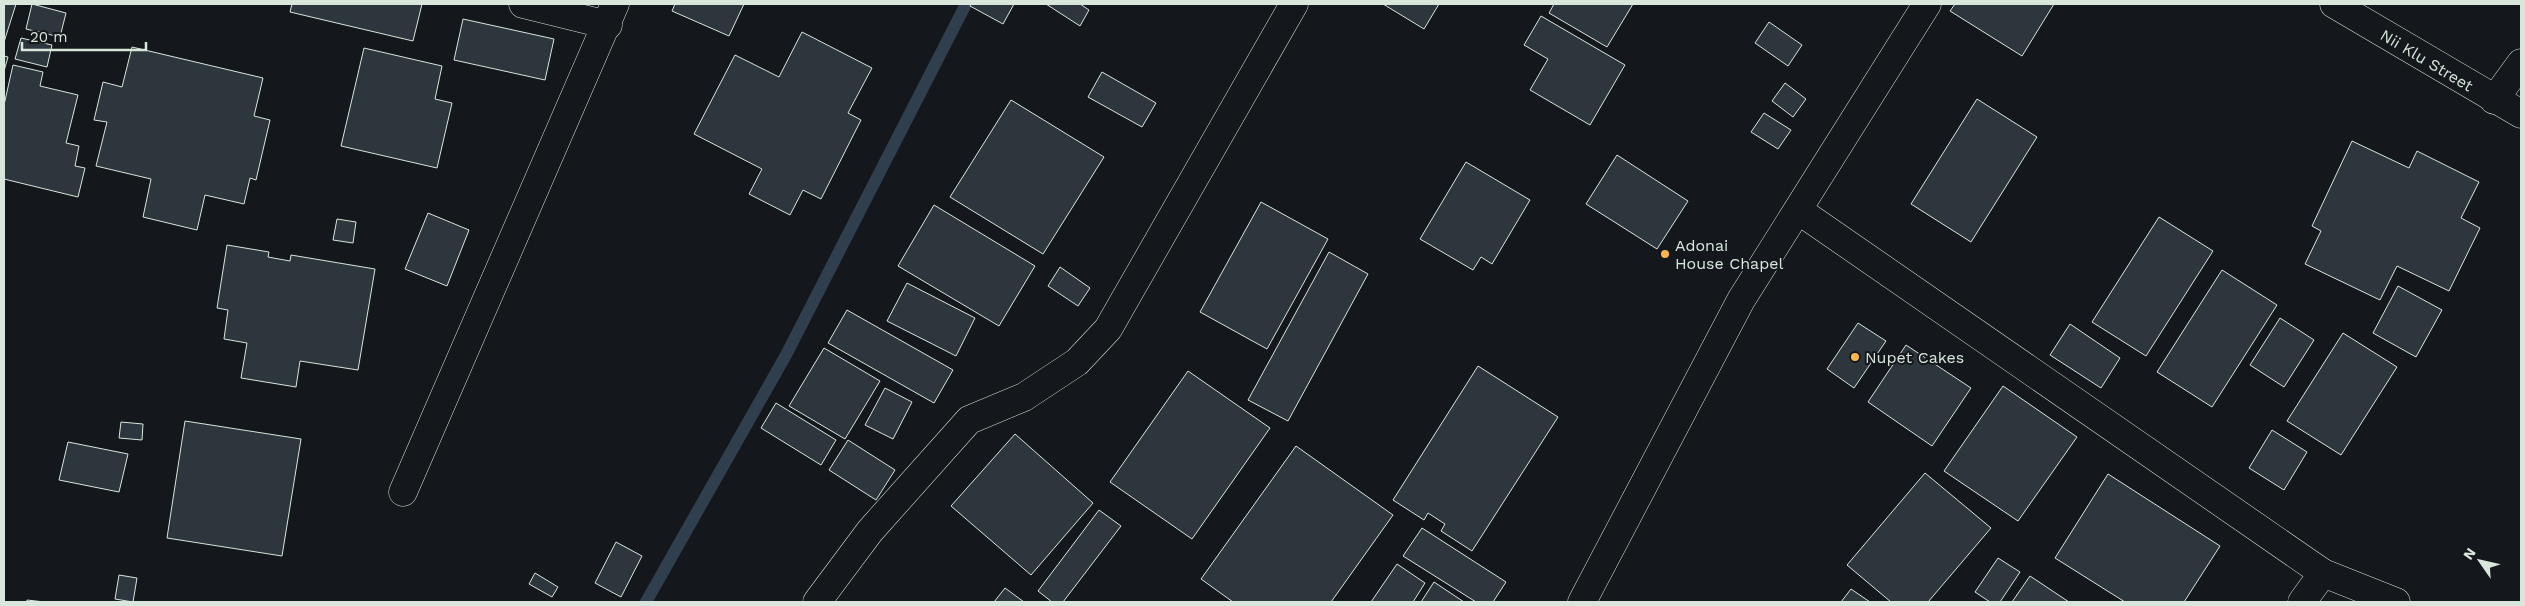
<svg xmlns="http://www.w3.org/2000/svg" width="2525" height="606" font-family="'Work Sans',sans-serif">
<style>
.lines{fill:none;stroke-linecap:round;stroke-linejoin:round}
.stream{stroke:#2f3f4d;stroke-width:12}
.building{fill:#2c363c;stroke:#d8e6dc}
.minor-casing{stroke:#d8e6dc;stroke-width:29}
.minor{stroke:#14181c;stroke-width:28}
.poi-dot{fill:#ffb74d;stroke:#14181c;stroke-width:2}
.labels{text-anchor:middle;stroke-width:4;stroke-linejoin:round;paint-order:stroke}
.street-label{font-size:16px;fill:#d8e6dc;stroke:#14181c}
.poi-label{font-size:16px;fill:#d8e6dc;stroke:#14181c;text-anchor:start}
</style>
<rect width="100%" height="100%" fill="#14181c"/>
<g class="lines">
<path class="stream" d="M646,602L786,355L966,4"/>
</g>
<g class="building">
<path d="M4,4H16L4,42Z"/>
<path d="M32,4L66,13L60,37L26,29Z"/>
<path d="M292,4H422L413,41L290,12Z"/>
<path d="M675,4H744L729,36L672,11Z"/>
<path d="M971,4H1014L1003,24L970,6Z"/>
<path d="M1046,4H1080L1089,10L1080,26Z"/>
<path d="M1383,4H1439L1424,29Z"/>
<path d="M1554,4H1633L1607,47L1549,13Z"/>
<path d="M1955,4H2054L2022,56L1950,11Z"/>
<path d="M1541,16L1625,65L1590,125L1530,90L1548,59L1524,45Z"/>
<path d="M463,19L554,39L545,80L454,60Z"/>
<path d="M1769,22L1802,45L1788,66L1755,43Z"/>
<path d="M802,32L872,68L848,113L861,120L821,199L803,190L790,215L749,194L762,169L694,134L735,55L779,77Z"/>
<path d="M21,38L52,45L47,67L15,59Z"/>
<path d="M132,47L263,78L254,116L270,120L256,180L250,178L244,204L205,195L197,230L143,217L151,179L96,166L107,122L94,120L103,82L122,87Z"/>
<path d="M364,48L442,66L435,99L452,103L437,168L341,146Z"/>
<path d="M4,56L8,57L4,71Z"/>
<path d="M13,65L43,72L40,86L78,95L66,143L79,146L75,166L85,168L78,197L4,179V105Z"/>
<path d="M1102,72L1156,103L1142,127L1088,97Z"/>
<path d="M1785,83L1806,99L1793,117L1772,101Z"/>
<path d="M1977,99L2037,137L1971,242L1911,204Z"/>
<path d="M1011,100L1104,157L1043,254L950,197Z"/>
<path d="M1764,113L1791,130L1778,149L1751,132Z"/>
<path d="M2352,141L2409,168L2417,151L2479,182L2461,218L2480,228L2449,291L2397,266L2380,300L2305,264L2321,231L2312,226Z"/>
<path d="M1617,155L1688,201L1657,249L1586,204Z"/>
<path d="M1466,162L1530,200L1492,264L1481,257L1473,270L1420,239Z"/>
<path d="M1261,202L1328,239L1267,349L1200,312Z"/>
<path d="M934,205L1035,266L999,326L898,266Z"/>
<path d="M428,213L469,230L447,286L405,269Z"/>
<path d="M2159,217L2213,251L2146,356L2092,322Z"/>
<path d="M337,219L356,222L353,243L333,240Z"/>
<path d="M227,245L269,252L268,257L290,261L291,255L375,269L358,370L300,361L296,387L241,378L247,343L224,339L228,310L217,308Z"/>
<path d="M1329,252L1368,274L1288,421L1248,400Z"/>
<path d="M1060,267L1090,288L1078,306L1048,286Z"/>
<path d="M2222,270L2277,305L2212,407L2157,372Z"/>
<path d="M907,283L975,318L956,356L887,321Z"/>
<path d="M2398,286L2442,310L2416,357L2373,333Z"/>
<path d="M847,310L953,370L934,403L828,343Z"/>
<path d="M2280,318L2314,340L2284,387L2250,365Z"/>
<path d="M1858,323L1886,341L1854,388L1827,369Z"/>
<path d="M2070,324L2120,358L2101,388L2050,355Z"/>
<path d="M2343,333L2397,367L2341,455L2287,421Z"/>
<path d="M1906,345L1971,388L1932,446L1868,402Z"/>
<path d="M824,348L880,381L845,439L789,406Z"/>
<path d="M1478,366L1558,417L1472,551L1441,531L1445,524L1428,513L1424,520L1393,500Z"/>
<path d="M1188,371L1270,428L1192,539L1110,482Z"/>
<path d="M2003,386L2077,437L2018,521L1944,471Z"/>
<path d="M885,388L912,402L893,439L865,425Z"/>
<path d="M776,403L836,440L821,465L761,428Z"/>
<path d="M185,421L301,439L282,556L167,538Z"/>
<path d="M121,422L143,424L142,440L119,438Z"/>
<path d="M2272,430L2307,452L2284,490L2249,468Z"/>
<path d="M1015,434L1093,503L1031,575L951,506Z"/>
<path d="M848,440L895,470L876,500L829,470Z"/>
<path d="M68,442L128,454L119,492L59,480Z"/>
<path d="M1296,446L1393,515L1331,602H1233L1201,579Z"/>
<path d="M1925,473L1991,528L1928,602H1891L1847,565Z"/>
<path d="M2108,474L2220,546L2184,602H2125L2055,558Z"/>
<path d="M1099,510L1121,526L1063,602H1052L1038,591Z"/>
<path d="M1422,528L1506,582L1493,602H1476L1403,556Z"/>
<path d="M616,542L642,556L621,597L595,583Z"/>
<path d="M1998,558L2020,572L2000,602H1990L1975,592Z"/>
<path d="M1397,564L1425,583L1413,602H1371Z"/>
<path d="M535,573L558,587L552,597L529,584Z"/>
<path d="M119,575L137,578L133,602L115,599Z"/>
<path d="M2030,576L2069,602H2012Z"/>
<path d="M1434,582L1464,602H1421Z"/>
<path d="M1005,588L1024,602H994Z"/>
<path d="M1851,589L1870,602H1841Z"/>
<path d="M27,600L45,602H27Z"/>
</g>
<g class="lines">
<g class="minor-casing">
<g id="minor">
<path d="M523,4L608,25"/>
<path d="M2334,4L2521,114"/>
<path d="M2494,100L2521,63"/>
<path d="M1798,210L2323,573"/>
<path d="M403,492L615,4"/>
<path d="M817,602L870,531L969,420L1024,397L1077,362L1108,329L1294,4"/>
<path d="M1582,602L1741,300L1927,4"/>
<path d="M2302,602L2323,573L2396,602"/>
</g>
</g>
<use href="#minor" class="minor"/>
</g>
<g class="poi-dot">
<circle cx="1665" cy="254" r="5"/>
<circle cx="1855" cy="357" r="5"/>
</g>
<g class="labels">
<g class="street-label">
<text transform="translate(2427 60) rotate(31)" y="6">Nii Klu Street</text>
</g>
<g class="poi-label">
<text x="1675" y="251">Adonai<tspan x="1675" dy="18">House Chapel</tspan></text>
<text x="1865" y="363">Nupet Cakes</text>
</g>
</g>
<rect width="2525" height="606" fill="none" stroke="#d8e6dc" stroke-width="10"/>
<g transform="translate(2480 561) rotate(304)" stroke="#14181c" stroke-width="4" paint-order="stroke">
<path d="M0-4L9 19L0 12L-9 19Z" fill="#d8e6dc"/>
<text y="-8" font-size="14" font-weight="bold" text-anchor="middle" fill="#d8e6dc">N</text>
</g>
<path d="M22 42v8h124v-8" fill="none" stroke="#d8e6dc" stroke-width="2.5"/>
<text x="30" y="42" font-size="15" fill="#d8e6dc" stroke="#14181c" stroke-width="4" paint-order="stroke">20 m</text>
</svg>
